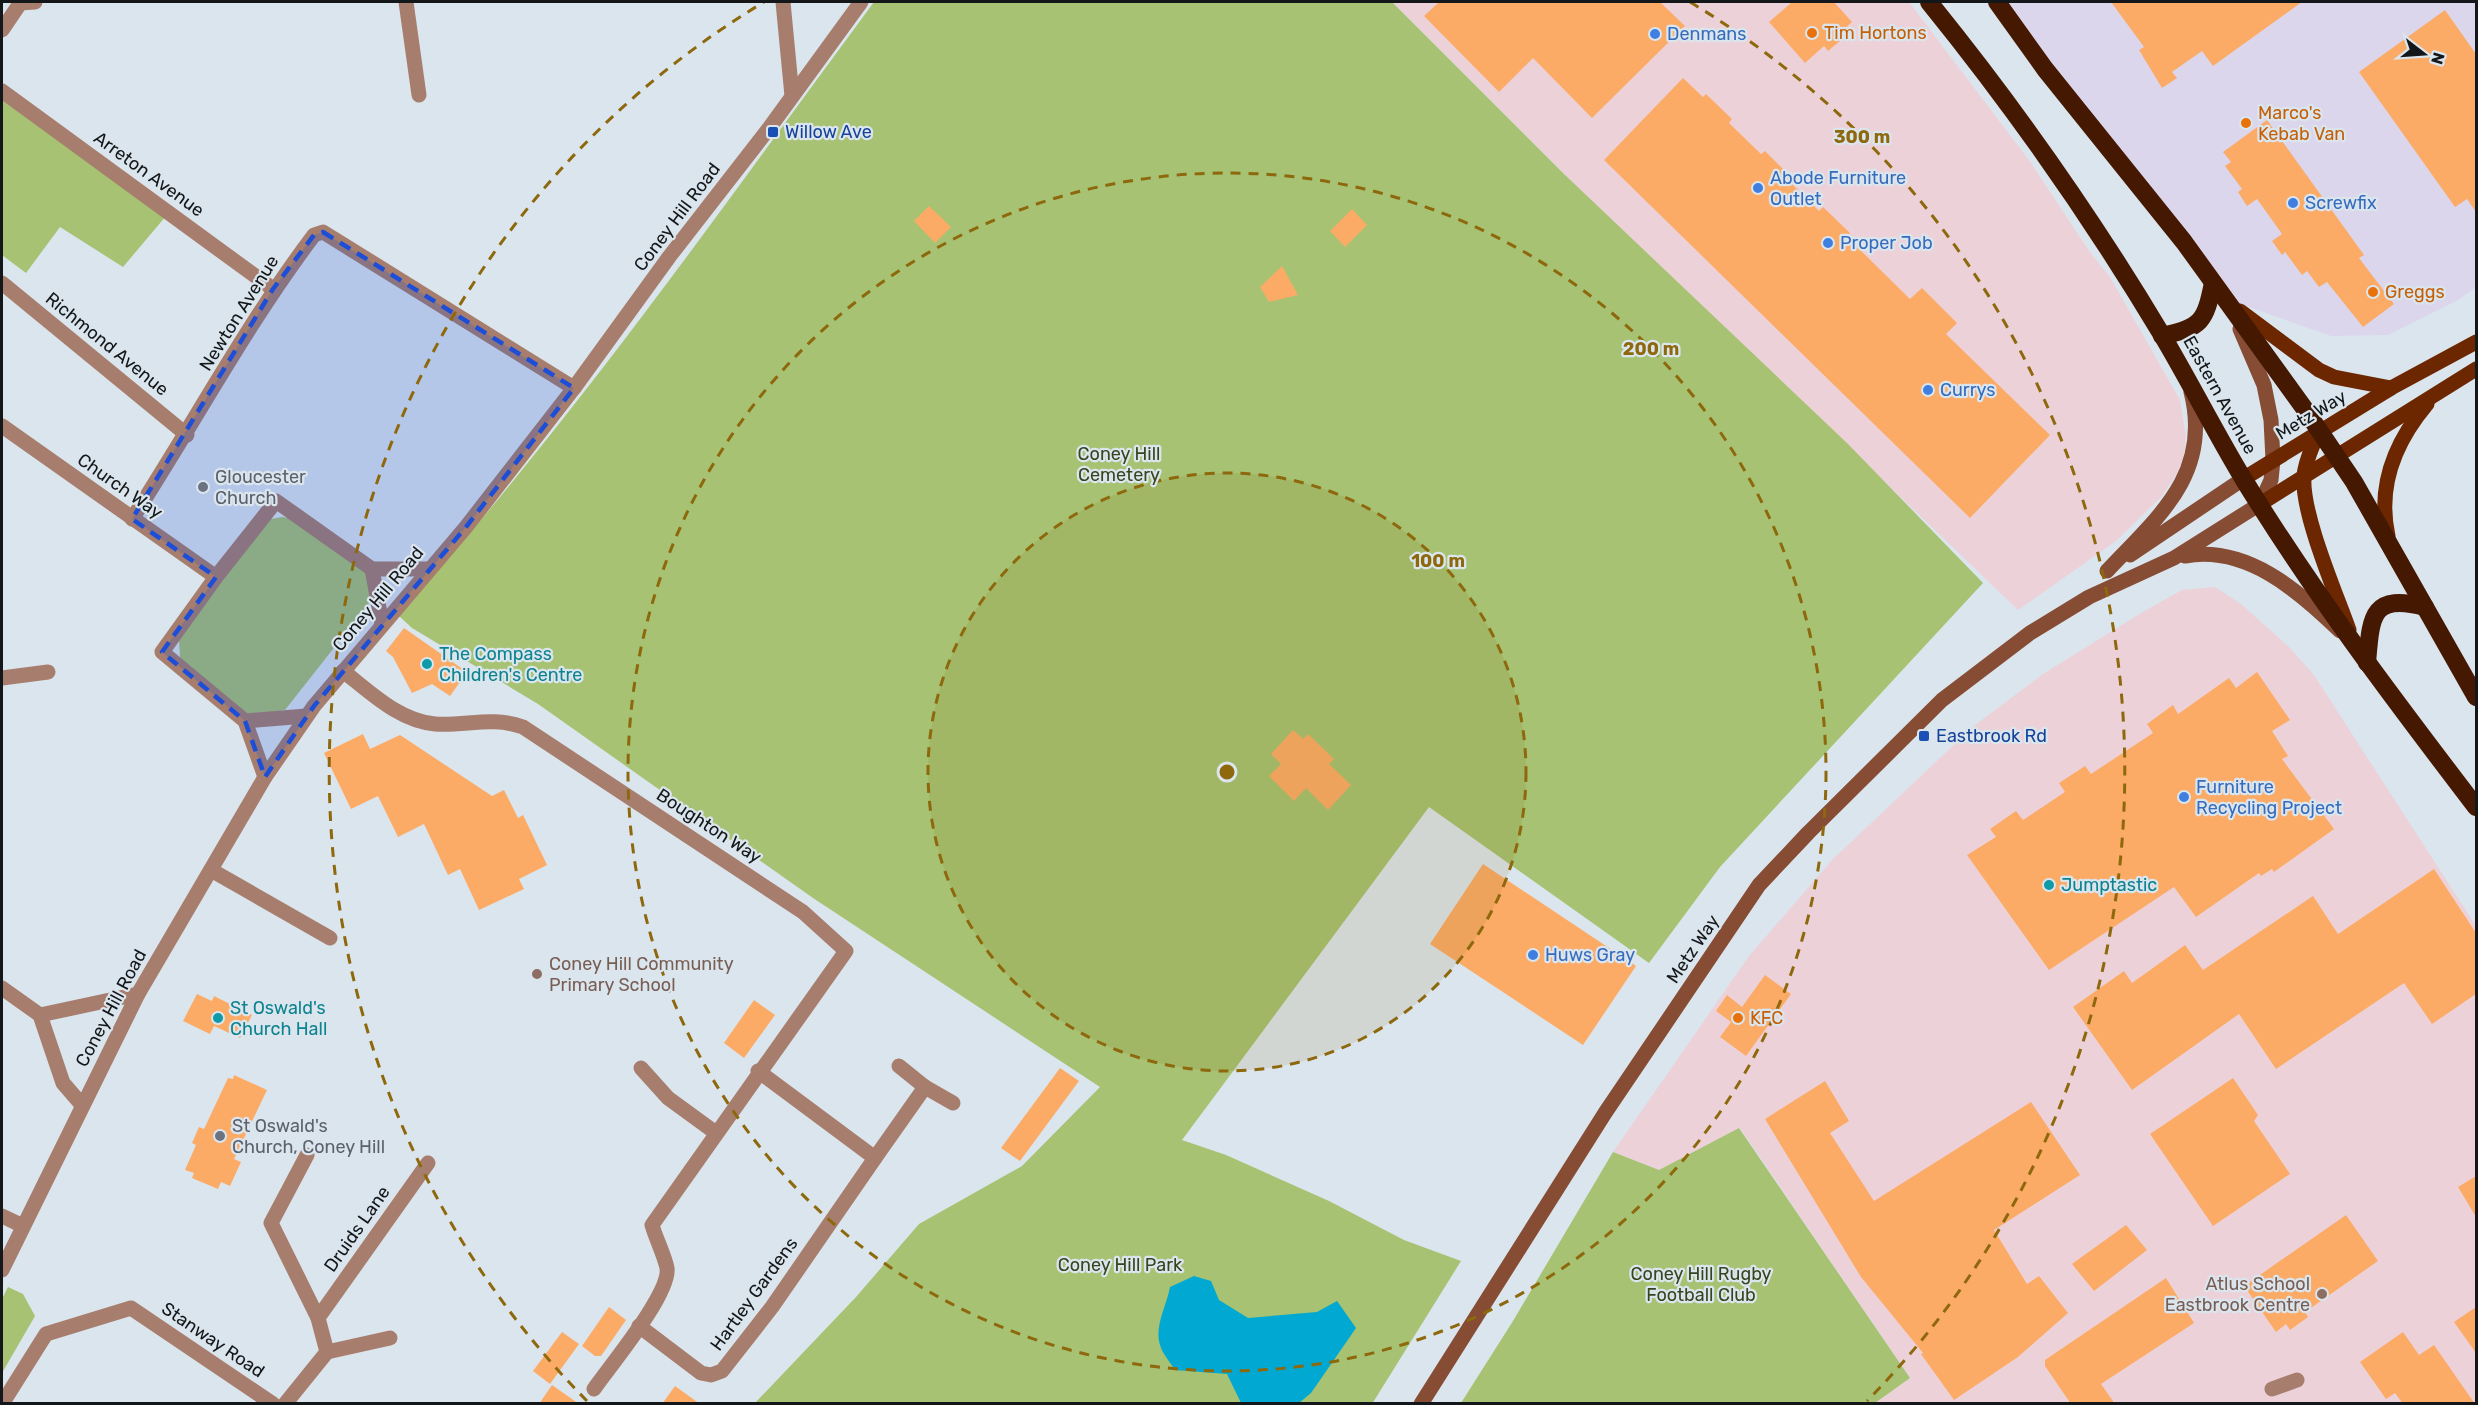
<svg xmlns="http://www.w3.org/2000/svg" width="2478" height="1405" font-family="Rubik,sans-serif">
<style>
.commercial{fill:#ecd2d8}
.industrial{fill:#dbd6ec}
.green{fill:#a6c272}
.water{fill:#01a8d2}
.building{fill:#fcab67}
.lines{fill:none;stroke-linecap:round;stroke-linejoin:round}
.street{stroke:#a77e6d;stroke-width:15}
.secondary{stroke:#864c34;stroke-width:15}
.primary{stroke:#6c2701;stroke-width:15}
.highway{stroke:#451802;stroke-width:18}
.marked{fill:#1d4ed8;fill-opacity:0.2;stroke:#1d4ed8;stroke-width:4.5;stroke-dasharray:12 8;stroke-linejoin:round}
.ring{fill:none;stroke:#8e680d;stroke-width:3;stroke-dasharray:10 8}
.food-dot{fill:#e8710a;stroke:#dbe5ed;stroke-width:2}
.shop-dot{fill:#3f7fe0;stroke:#dbe5ed;stroke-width:2}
.transit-dot{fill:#1a4fb4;stroke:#dbe5ed;stroke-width:2}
.worship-dot{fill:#6b7280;stroke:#dbe5ed;stroke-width:2}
.culture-dot{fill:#0f9aa8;stroke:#dbe5ed;stroke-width:2}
.education-dot{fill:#8d6e63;stroke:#dbe5ed;stroke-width:2}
.labels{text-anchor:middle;stroke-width:4.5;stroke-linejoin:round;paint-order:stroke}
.food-label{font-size:18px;fill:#c56008;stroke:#dbe5ed;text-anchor:start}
.shop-label{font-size:18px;fill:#366cbe;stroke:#dbe5ed;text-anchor:start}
.transit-label{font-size:18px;fill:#164399;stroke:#dbe5ed;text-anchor:start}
.street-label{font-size:18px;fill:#131719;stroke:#dbe5ed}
.park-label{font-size:18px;fill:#37441d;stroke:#dbe5ed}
.worship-label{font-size:18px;fill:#5b616d;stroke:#dbe5ed;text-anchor:start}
.culture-label{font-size:18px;fill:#0d838f;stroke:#dbe5ed;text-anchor:start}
.education-label{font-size:18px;fill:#785e54;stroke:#dbe5ed;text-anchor:start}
.centre{fill:#8e680d;stroke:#dbe5ed;stroke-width:3}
.ring-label{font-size:18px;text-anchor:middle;font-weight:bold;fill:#8e680d;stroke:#dbe5ed;stroke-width:4.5;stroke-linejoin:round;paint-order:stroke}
</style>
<rect width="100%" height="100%" fill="#dbe5ed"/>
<g class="commercial">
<path d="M1392,2H1909L2031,163L2089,251L2110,277L2180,400L2186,437L2184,456L2177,473L2162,496L2116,541L2018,610L1564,174Z"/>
<path d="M2215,587L2241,604L2289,647L2314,675L2476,926V1403H1875L1910,1378L1740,1128L1659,1170L1613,1152L1749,956L1833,859L1975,725L2043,674L2146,610L2182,590Z"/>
</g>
<path class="industrial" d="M1997,2H2476V287L2460,299L2388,335L2331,336L2226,299Z"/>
<g class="green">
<path d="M874,2H1392L1564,174L1848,444L1983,583L1720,867L1649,963L1429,807L1182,1140L1226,1155L1329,1201L1404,1240L1461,1261L1372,1404L755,1403L856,1297L919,1224L1022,1166L1100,1087L813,898L538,704L412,628L398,615C572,423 720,210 874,2Z"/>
<path d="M2,96L166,216L123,267L60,227L26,273L2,255Z"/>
<path d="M282,517L295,519L367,571L370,602L285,710L248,716L180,658L179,640L266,520Z"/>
<path d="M1739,1128L1910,1378L1875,1403H1461L1513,1321L1613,1152L1659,1170Z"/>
<path d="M8,1287L23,1294L35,1316L2,1373V1299Z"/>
</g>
<path class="water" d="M1194,1276L1211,1281L1219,1300L1248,1318L1317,1312L1337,1301L1356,1328L1311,1393L1299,1403H1241L1227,1374L1175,1370C1170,1362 1162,1353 1160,1345C1154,1326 1167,1305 1170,1287Z"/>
<g class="building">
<path d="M1439,2H1660L1685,26L1592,118L1533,58L1499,92L1424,16Z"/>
<path d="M1792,2H1834L1852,22L1843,30L1847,35L1828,51L1824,46L1805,63L1769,22Z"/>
<path d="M2111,2H2302L2213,66L2202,51L2172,72L2177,78L2162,88L2139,50L2144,47Z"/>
<path d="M2445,10L2476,54V212L2467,199L2455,207L2359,72Z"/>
<path d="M1683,78L1703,97L1706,94L1732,119L1729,123L1761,154L1765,151L1790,176L1787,179L1819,211L1823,207L1850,233L1847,237L1910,299L1922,288L1957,323L1946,334L2050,435L1970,518L1604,160Z"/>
<path d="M2267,120L2364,255L2359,258L2394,304L2363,327L2327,282L2319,287L2307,271L2302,275L2285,252L2282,255L2272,241L2282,234L2257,199L2247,206L2238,192L2242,189L2225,166L2231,162L2223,152Z"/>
<path d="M929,206L951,227L935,243L914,221Z"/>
<path d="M1352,209L1367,225L1345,247L1330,231Z"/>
<path d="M1282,266L1298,295L1269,302L1260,287Z"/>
<path d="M404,628L467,672L450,696L432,684L412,693L393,657L386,651Z"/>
<path d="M2257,672L2290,720L2272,731L2288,756L2282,759L2334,829L2274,872L2272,869L2261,876L2259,873L2196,917L2174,887L2049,970L1967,855L1996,837L1990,829L2016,811L2023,820L2065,792L2059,783L2085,766L2091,774L2153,733L2147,724L2173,705L2178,714L2229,678L2236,688Z"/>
<path d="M1293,730L1303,739L1308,734L1334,759L1329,764L1351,785L1328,810L1306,788L1294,801L1269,776L1281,764L1271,754Z"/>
<path d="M363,734L370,749L400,735L492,796L504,790L518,818L523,815L547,865L519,879L524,889L479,910L460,869L448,875L424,824L398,837L378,796L351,809L324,753Z"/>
<path d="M1483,864L1636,966L1583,1045L1430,944Z"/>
<path d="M2434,869L2476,933V994L2432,1024L2404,983L2276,1069L2239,1014L2132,1090L2073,1007L2124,971L2132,983L2185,945L2203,970L2313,896L2338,934Z"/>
<path d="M1765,975L1791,994L1746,1056L1720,1037L1731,1022L1716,1011L1727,995L1742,1007Z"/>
<path d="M197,994L212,1001L214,996L252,1015L240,1038L214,1026L210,1034L183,1021Z"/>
<path d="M754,1000L775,1015L744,1058L724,1043Z"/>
<path d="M1060,1068L1079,1081L1020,1161L1001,1148Z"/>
<path d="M234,1075L267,1090L234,1159L241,1162L230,1186L221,1182L218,1189L192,1178L194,1173L185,1170L196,1145L192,1143L199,1127L204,1129L228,1078L233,1079Z"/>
<path d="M2233,1078L2258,1115L2254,1121L2290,1174L2213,1226L2150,1134Z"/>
<path d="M1825,1081L1849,1121L1830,1133L1874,1201L2031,1102L2080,1175L1994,1230L2027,1284L2039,1276L2068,1313L2018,1357L1954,1400L1921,1354L1923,1353L1861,1277L1765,1119Z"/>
<path d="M2476,1176V1217L2458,1187Z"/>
<path d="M2346,1215L2378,1261L2305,1312L2308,1317L2290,1330L2286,1324L2276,1332L2244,1286Z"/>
<path d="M2126,1225L2147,1250L2094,1291L2072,1264Z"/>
<path d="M2166,1278L2194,1323L2101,1384L2115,1404H2071L2045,1366V1360Z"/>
<path d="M609,1307L626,1320L601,1356H595L582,1346Z"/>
<path d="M2476,1307V1353L2454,1322Z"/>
<path d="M562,1332L579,1344L550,1384L533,1371Z"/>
<path d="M2403,1332L2419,1355L2434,1345L2475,1404H2403L2395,1393L2386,1399L2360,1362Z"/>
<path d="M552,1385L579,1404H539Z"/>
<path d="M675,1386L700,1404H662Z"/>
</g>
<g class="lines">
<g class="street">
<path d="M406,2L419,95"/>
<path d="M783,2L792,96"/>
<path d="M20,3L35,2"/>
<path d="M2,30L21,2"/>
<path d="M2,91L273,289"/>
<path d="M2,283L187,435"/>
<path d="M2,426L216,577"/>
<path d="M132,519C193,425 246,325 314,235L323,232L574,388"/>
<path d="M372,569L382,624"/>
<path d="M343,671C370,692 399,721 435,724C467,726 492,716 523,727L803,912L846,951L652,1225C656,1239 664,1254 667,1268C671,1293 610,1366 594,1389"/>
<path d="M2,678L48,672"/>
<path d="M245,721L306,716"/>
<path d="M265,777L245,721L162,652L216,577L276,501L372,569H428"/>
<path d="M211,870L330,938"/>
<path d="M2,988L40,1015L138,994"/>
<path d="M40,1015L63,1083L82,1105"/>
<path d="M899,1066L925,1087L953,1103"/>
<path d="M641,1068L668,1098L716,1133"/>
<path d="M307,1155L271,1223L318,1318"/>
<path d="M875,1158L925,1087"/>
<path d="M2,1216L23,1226"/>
<path d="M2,1270L138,994L265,777L314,706L466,527L574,388L669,257L770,127L861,2"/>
<path d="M639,1326L701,1373L711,1375L722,1371L772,1307L875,1158L758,1071"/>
<path d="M327,1352L390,1338"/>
<path d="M2272,1389L2297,1380"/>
<path d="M2,1404L46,1334L131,1308L273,1404"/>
<path d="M285,1404L327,1352L318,1318L428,1163"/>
</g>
<g class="secondary">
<path d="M2130,555L2243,479"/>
<path d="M2185,556C2246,545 2298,590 2340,631"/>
<path d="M2107,571C2158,517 2212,474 2191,392"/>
<path d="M1421,1404L1605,1113L1759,885L1808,833L1942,700L2030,633L2089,597L2174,558L2260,504L2271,480L2273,460L2271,420L2264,385L2240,329"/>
</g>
<g class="primary">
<path d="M2240,311L2319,370L2334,377L2391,388"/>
<path d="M2318,432C2313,446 2305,461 2304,476C2301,513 2336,593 2349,630"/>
<path d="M2243,479L2391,388L2476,342"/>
<path d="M2260,504L2476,369"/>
<path d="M2388,536C2377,486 2395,442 2427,404"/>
</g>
<g class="highway">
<path d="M1929,2C2014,107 2092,218 2162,335C2190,382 2215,432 2244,480C2314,594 2395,701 2476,807"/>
<path d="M1997,2L2045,69L2184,242L2304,408L2354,482L2476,697"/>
<path d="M2162,336C2202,327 2205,322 2213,283"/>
<path d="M2367,663C2371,616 2371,593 2425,607"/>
</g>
</g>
<path class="marked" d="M323,232L574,388L466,527L314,706L265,777L245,721L162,652L216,577L132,519L273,289L314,235Z"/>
<circle cx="1227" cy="772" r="299" fill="#8e680d" fill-opacity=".12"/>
<g class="ring">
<circle cx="1227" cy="772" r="299"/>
<circle cx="1227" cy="772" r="599"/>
<path d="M587 1401A898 898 0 0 1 764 2M1690 2A898 898 0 0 1 1867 1401"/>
</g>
<g class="food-dot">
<circle cx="1812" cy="33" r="6"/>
<circle cx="2246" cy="123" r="6"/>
<circle cx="2373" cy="292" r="6"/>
<circle cx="1738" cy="1018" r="6"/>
</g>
<g class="shop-dot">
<circle cx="1655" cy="34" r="6"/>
<circle cx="1758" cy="188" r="6"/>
<circle cx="2293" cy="203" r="6"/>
<circle cx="1828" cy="243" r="6"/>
<circle cx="1928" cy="390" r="6"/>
<circle cx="2184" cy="797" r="6"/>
<circle cx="1533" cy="955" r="6"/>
</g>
<g class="transit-dot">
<rect x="767" y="126" width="12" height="12" rx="3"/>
<rect x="1918" y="730" width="12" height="12" rx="3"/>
</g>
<g class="worship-dot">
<circle cx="203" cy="487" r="6"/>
<circle cx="220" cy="1136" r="6"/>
</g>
<g class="culture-dot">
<circle cx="427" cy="664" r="6"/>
<circle cx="2049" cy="885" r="6"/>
<circle cx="218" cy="1018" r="6"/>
</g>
<g class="education-dot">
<circle cx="537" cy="974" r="6"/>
<circle cx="2322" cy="1294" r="6"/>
</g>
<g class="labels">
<g class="food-label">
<text x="1824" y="39">Tim Hortons</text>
<text x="2258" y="119">Marco's<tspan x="2258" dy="21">Kebab Van</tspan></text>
<text x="2385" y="298">Greggs</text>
<text x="1750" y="1024">KFC</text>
</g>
<g class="shop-label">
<text x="1667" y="40">Denmans</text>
<text x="1770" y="184">Abode Furniture<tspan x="1770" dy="21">Outlet</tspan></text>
<text x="2305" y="209">Screwfix</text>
<text x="1840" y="249">Proper Job</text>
<text x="1940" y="396">Currys</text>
<text x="2196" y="793">Furniture<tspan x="2196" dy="21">Recycling Project</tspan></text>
<text x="1545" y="961">Huws Gray</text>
</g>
<g class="transit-label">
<text x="785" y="138">Willow Ave</text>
<text x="1936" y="742">Eastbrook Rd</text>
</g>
<g class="street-label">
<text transform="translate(149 174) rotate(36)" y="6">Arreton Avenue</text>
<text transform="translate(677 217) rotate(-53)" y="6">Coney Hill Road</text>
<text transform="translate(239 313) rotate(-58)" y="6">Newton Avenue</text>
<text transform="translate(107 344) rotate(39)" y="6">Richmond Avenue</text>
<text transform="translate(2220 395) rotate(61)" y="6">Eastern Avenue</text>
<text transform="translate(2311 415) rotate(-31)" y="6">Metz Way</text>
<text transform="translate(120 486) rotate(35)" y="6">Church Way</text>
<text transform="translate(378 599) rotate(-50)" y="6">Coney Hill Road</text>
<text transform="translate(709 826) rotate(33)" y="6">Boughton Way</text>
<text transform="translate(1693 949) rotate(-56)" y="6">Metz Way</text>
<text transform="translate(111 1008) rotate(-62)" y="6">Coney Hill Road</text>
<text transform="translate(357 1229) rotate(-55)" y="6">Druids Lane</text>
<text transform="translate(754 1294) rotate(-54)" y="6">Hartley Gardens</text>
<text transform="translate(213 1340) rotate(34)" y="6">Stanway Road</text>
</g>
<g class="park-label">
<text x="1119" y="460">Coney Hill<tspan x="1119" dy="21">Cemetery</tspan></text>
<text x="1120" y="1271">Coney Hill Park</text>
<text x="1701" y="1280">Coney Hill Rugby<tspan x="1701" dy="21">Football Club</tspan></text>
</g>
<g class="worship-label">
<text x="215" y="483">Gloucester<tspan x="215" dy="21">Church</tspan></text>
<text x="232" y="1132">St Oswald's<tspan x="232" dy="21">Church, Coney Hill</tspan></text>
</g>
<g class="culture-label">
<text x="439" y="660">The Compass<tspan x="439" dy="21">Children's Centre</tspan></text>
<text x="2061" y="891">Jumptastic</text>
<text x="230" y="1014">St Oswald's<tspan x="230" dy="21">Church Hall</tspan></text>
</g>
<g class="education-label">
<text x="549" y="970">Coney Hill Community<tspan x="549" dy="21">Primary School</tspan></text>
<text x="2310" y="1290" text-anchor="end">Atlus School<tspan x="2310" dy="21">Eastbrook Centre</tspan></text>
</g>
</g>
<circle cx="1227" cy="772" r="9" class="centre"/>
<g class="ring-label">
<text x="1862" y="143">300 m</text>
<text x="1651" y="355">200 m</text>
<text x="1438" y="567">100 m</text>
</g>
<rect width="2478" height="1405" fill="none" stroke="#131719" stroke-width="6"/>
<g transform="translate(2424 54) rotate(107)" stroke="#dbe5ed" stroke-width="4.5" paint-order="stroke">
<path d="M0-4.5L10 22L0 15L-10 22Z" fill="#131719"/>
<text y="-9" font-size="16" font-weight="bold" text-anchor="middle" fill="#131719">N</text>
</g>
</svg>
